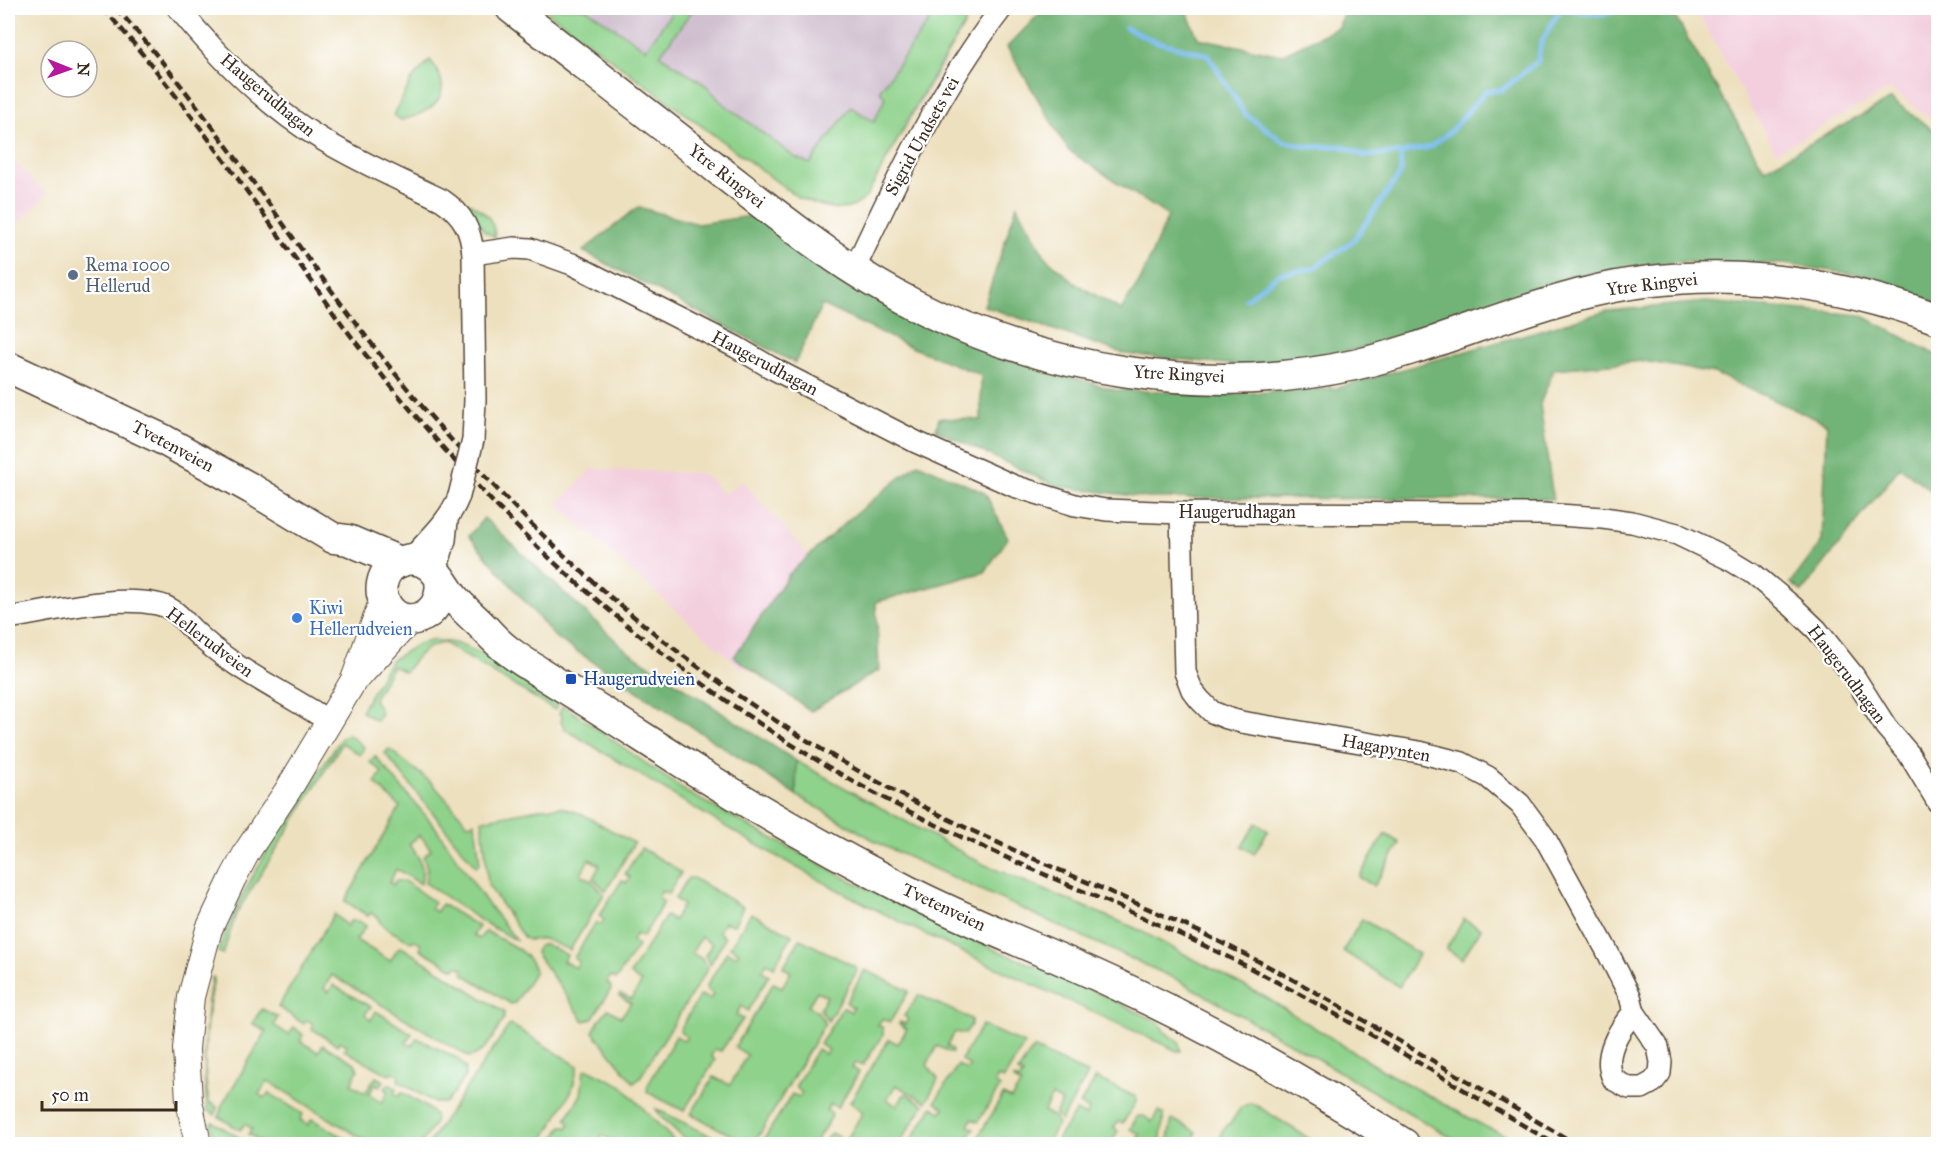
<svg xmlns="http://www.w3.org/2000/svg" width="1946" height="1152" font-family="'IM FELL Great Primer',serif">
<style>
.built{fill:#f3cfde}
.industrial{fill:#cfbdce}
.green{fill:#8ed28b;stroke:#647e54;stroke-width:1.5}
.forest{fill:#72b477;stroke:#566f4a;stroke-width:1.5}
.lines{fill:none;stroke-linecap:round;stroke-linejoin:round}
.stream{stroke:#78bcee;stroke-width:5}
.minor-casing{stroke:#564536;stroke-width:24}
.tertiary-casing{stroke:#564536;stroke-width:28}
.secondary-casing{stroke:#564536;stroke-width:33}
.minor{stroke:#fff;stroke-width:21}
.tertiary{stroke:#fff;stroke-width:26}
.secondary{stroke:#fff;stroke-width:30}
.rail{stroke:#3b2a1e;stroke-width:4.5;stroke-dasharray:9 4.5;stroke-linecap:butt}
.minor-bridge-casing{stroke:#564536;stroke-width:24;stroke-linecap:butt}
.minor-bridge{stroke:#fff;stroke-width:21}
.service-dot{fill:#5c6f8a;stroke:#fff;stroke-width:2}
.shop-dot{fill:#3f7fe0;stroke:#fff;stroke-width:2}
.transit-dot{fill:#1a4fb4;stroke:#fff;stroke-width:2}
.labels{text-anchor:middle;stroke-width:4.5;stroke-linejoin:round;paint-order:stroke}
.street-label{font-size:18px;fill:#3b2a1e;stroke:#fff}
.service-label{font-size:18px;fill:#4e5e75;stroke:#fff;text-anchor:start}
.shop-label{font-size:18px;fill:#366cbe;stroke:#fff;text-anchor:start}
.transit-label{font-size:18px;fill:#164399;stroke:#fff;text-anchor:start}
</style>
<rect width="100%" height="100%" fill="#fff"/>
<filter id="ink" filterUnits="userSpaceOnUse"><feTurbulence type="fractalNoise" baseFrequency=".0167" numOctaves="2"/><feDisplacementMap in="SourceGraphic" scale="12" xChannelSelector="R" yChannelSelector="G"/><feConvolveMatrix kernelMatrix="1 2 1 2 8 2 1 2 1" color-interpolation-filters="sRGB"/></filter>
<filter id="wash" filterUnits="userSpaceOnUse"><feTurbulence type="fractalNoise" baseFrequency=".008" numOctaves="4" result="noise"/><feDisplacementMap in="SourceGraphic" scale="24" xChannelSelector="R" yChannelSelector="G"/><feGaussianBlur stdDeviation="1.35" result="paint"/><feColorMatrix in="noise" values="0 0 0 0 0 0 0 0 0 0 0 0 0 0 0 0 0 1.4 0 .05"/><feComposite in="paint" operator="in"/></filter>
<g filter="url(#wash)">
<rect width="100%" height="100%" fill="#ede0be"/>
<g class="built">
<path d="M1695,8H1938V124L1891,89L1776,152Z"/>
<path d="M8,156L47,194L8,234Z"/>
<path d="M591,469L700,473L709,478L724,495L742,481L813,560L745,659L744,671L558,505Z"/>
</g>
<path class="industrial" d="M542,8H969L964,27L867,195L853,207L825,208L799,198Z"/>
<g class="green">
<path d="M542,8H585L646,49L675,8H694L660,55L707,86L720,101L796,158L810,164L851,107L874,122L885,98L880,90L930,20L934,8H969L965,24L922,95L866,197C848,218 822,206 799,198Z"/>
<path d="M430,60C457,93 435,112 401,120L394,115L412,79Z"/>
<path d="M455,196C474,206 494,212 495,237L485,232L469,209Z"/>
<path d="M434,640L455,643L480,653L558,704L555,710L444,643C424,645 417,657 405,672L393,666L374,698L381,713L376,721L361,711L390,661L418,644Z"/>
<path d="M563,705L688,793L846,878L998,951L1077,983L1159,1022L1164,1031L1179,1043L1181,1051H1177C1066,999 952,950 844,893C748,843 658,785 565,729L561,722L562,717L559,714Z"/>
<path d="M348,734L364,747L360,755L342,743L236,914L223,954L218,952C246,873 297,806 342,737Z"/>
<path d="M389,749L432,783L468,824L475,822L480,863L476,867L385,753Z"/>
<path d="M375,756L436,828L487,903L517,941L483,922L425,883L427,868L423,857L431,850L420,835L409,844C421,860 424,864 421,884L396,869L390,883L393,885L395,881H404L434,902L431,908L436,912L442,904L479,927L473,935L479,939L486,931C503,942 530,950 535,971L515,1003L511,1004L463,974L464,970L458,966L454,969L420,949L421,944L415,940L411,942L387,929L379,921V918L371,913L368,916L345,901L400,807L375,783L382,772L370,762Z"/>
<path d="M796,761L985,865L1135,928L1265,997L1389,1074L1484,1126L1524,1144H1462L1311,1055L1176,979L884,846L796,795Z"/>
<path d="M562,807L584,815L634,843L606,891L593,878L600,865L589,859L581,874L591,880L604,894L570,950L544,939L529,940L524,938L488,885L482,820L543,808Z"/>
<path d="M1256,823L1268,831L1254,854L1242,846Z"/>
<path d="M1385,834L1400,843L1374,886L1359,877Z"/>
<path d="M641,848L671,865L681,873L668,894L662,891L658,898L664,902L643,937L636,934L632,941L638,946L616,979L610,976L607,983L610,985L611,989L592,1019L584,1021L536,953L538,946L545,944L567,955L563,961L575,968L579,962L574,958L596,922L601,925L604,920L599,916L622,880L626,883L630,877L625,874Z"/>
<path d="M688,878H693L743,907L734,925L724,922L719,932L725,938L710,965L705,955L712,944L701,937L692,953L702,959L708,968L639,1079L634,1083L593,1032L600,1019L608,1009L621,1017L631,1003L619,996L620,994L632,999L641,983L630,974L666,916L674,920L683,905L675,899Z"/>
<path d="M751,913L792,935L774,967L767,963L762,971L769,975L748,1011L741,1006L736,1015L743,1019L721,1051L715,1049L711,1056L715,1060L684,1111L647,1092L648,1085L676,1036L684,1041L687,1037L681,1033L680,1030L700,995L710,999L713,994L707,990L706,987L727,952L736,956L739,952L730,947Z"/>
<path d="M334,914L347,926L350,921H359L366,926L356,940L390,961L399,947L403,948L504,1012V1018C495,1033 487,1054 469,1057L332,975L324,988L328,993L333,985L371,1007L365,1014L371,1020L376,1011L412,1034L406,1043L412,1046L417,1038L459,1059L466,1069L465,1077L446,1103H435L398,1081L399,1076L393,1072L390,1075L344,1050L347,1045L340,1041L337,1045L312,1029L313,1024L307,1020L304,1024L278,1007Z"/>
<path d="M1362,919L1419,954L1399,987L1343,951Z"/>
<path d="M1464,919L1481,929L1462,959L1446,949Z"/>
<path d="M800,939L856,967L857,971L828,1021L820,1009L827,996L817,991L808,1006L818,1012L825,1023L754,1144H748L691,1114L714,1077L730,1085L747,1055L735,1047L773,983L782,987L791,972L783,967Z"/>
<path d="M865,970L909,991L890,1022L882,1019L878,1025L883,1028V1035L863,1065L856,1062L852,1068L859,1072L838,1107L830,1104L826,1110L831,1112L832,1116L814,1144H761L792,1094L799,1097L802,1093L795,1087L817,1049L825,1054L828,1050L820,1044L843,1007L851,1012L853,1008L846,1002Z"/>
<path d="M212,977L214,978C206,1018 201,1060 209,1102L217,1107L215,1115L207,1110C203,1065 203,1022 212,977Z"/>
<path d="M919,995L971,1019V1025L965,1034L955,1032L947,1046L952,1049V1053L937,1046L927,1065L938,1079L926,1102L896,1085L887,1099L897,1106L904,1095L907,1094L924,1105L899,1144H822L831,1133L846,1141L863,1112L850,1102L889,1039L898,1044L907,1029L899,1024L900,1022L905,1024L908,1019L904,1016Z"/>
<path d="M262,1009L278,1017L274,1025L289,1035L294,1027L303,1035L300,1041L318,1052L323,1045L355,1063L358,1070L351,1084L365,1093L376,1077L384,1081L380,1086L376,1084L369,1094L382,1103L388,1091L385,1089L389,1084L396,1088L394,1093L399,1096L402,1092L426,1107L435,1115V1123L421,1144H371L268,1081L259,1094L264,1098L269,1093L303,1114L300,1120L308,1125L312,1119L348,1140L345,1144H265L248,1134L252,1129L245,1124L240,1130L219,1117L222,1105L266,1032L252,1023Z"/>
<path d="M510,1024L578,1066L572,1090L541,1144H428Z"/>
<path d="M982,1025L1024,1044L1004,1079L998,1077L995,1083L1000,1087L978,1122L972,1119L968,1126L974,1129L964,1144H909L932,1107L941,1112L944,1108L935,1102L958,1065L967,1070L970,1066L961,1060Z"/>
<path d="M1033,1048L1088,1074L1061,1121L1055,1114L1062,1102L1052,1096L1044,1111L1054,1117L1058,1124L1046,1144H974L1003,1095L1011,1099L1021,1084L1013,1079L1014,1078L1019,1080L1023,1075L1018,1072Z"/>
<path d="M588,1069L621,1085L677,1144H618L602,1135L597,1144H551L562,1126L567,1128L570,1123L566,1119L581,1095L584,1070Z"/>
<path d="M1096,1078L1136,1097V1102L1123,1123L1118,1122L1114,1128L1118,1131L1111,1144H1054L1076,1111L1086,1116L1089,1110L1080,1104Z"/>
<path d="M1250,1103L1254,1104L1313,1141L1310,1144L1300,1140L1297,1144H1221L1220,1136L1223,1130L1232,1121L1241,1107Z"/>
<path d="M656,1109L727,1144H690L662,1118Z"/>
<path d="M1159,1111L1164,1114L1160,1144H1134L1140,1134L1130,1129L1138,1116H1144L1152,1122Z"/>
<path d="M1172,1119L1196,1132L1192,1144H1167Z"/>
<path d="M213,1122L250,1144H216L211,1125Z"/>
</g>
<g class="forest">
<path d="M1045,8H1189V17L1198,38L1281,55L1339,27L1345,8H1670L1764,169L1891,99L1938,134V304L1866,276L1784,264L1676,262L1585,274L1356,350L1246,366L1125,354L984,306L1017,205L1046,258L1076,284L1121,310L1140,281L1168,216L1068,150L1007,47Z"/>
<path d="M638,207L698,224L751,216L878,301L1013,359L1115,390L1237,394L1337,388L1607,311L1706,302L1861,315L1938,356V496L1900,467L1802,592L1791,583L1822,541L1827,424L1714,373L1643,361L1554,369L1540,404L1553,499L1149,498L1056,486L936,430L939,418L981,420V375L913,348L822,305L795,363L583,251Z"/>
<path d="M918,463L985,493L1008,538L985,572L876,602L879,670L811,711L734,657L789,574L848,520Z"/>
<path d="M484,518L626,650L796,761V795L555,637L469,536Z"/>
</g>
<g class="lines">
<g class="stream">
<path d="M1126,28L1154,41L1208,55L1245,114L1283,141L1308,147L1342,146L1365,156L1401,153"/>
<path d="M1246,299L1279,274L1314,268L1353,241L1401,173V153L1430,147L1450,132L1486,91L1502,90L1538,61L1541,43L1561,8L1603,15L1623,8"/>
</g>
</g>
</g>
<g filter="url(#ink)">
<g class="lines">
<g class="minor-casing">
<g id="minor">
<path d="M178,8C219,58 267,107 323,140C361,163 403,181 442,200C463,214 471,230 473,254L475,400L473,440"/>
<path d="M473,254L514,248L530,249L572,264L736,347L770,367L916,442L1014,486L1075,505L1106,510L1181,513L1543,514L1603,518L1632,522L1677,534L1729,559L1752,573L1793,607L1817,630L1853,675L1886,727L1909,754L1938,802"/>
<path d="M854,270C896,180 941,87 1002,8"/>
<path d="M1181,513L1185,672L1192,690L1200,700L1212,712L1227,718L1241,722L1419,752L1462,763L1488,777L1520,804L1545,838L1606,949L1630,996L1634,1012L1658,1047L1661,1062L1660,1073L1653,1082L1642,1088H1629L1614,1080C1601,1057 1619,1029 1634,1012"/>
<path d="M411,559C429,538 449,522 459,496"/>
<path d="M436,571L445,540L447,521"/>
<path d="M8,618C56,611 108,595 157,604C174,607 182,619 193,630C232,669 285,692 330,722"/>
</g>
</g>
<g class="tertiary-casing">
<g id="tertiary">
<path d="M359,676L411,619"/>
<path d="M198,1144L189,1101L186,1049L191,997L209,929L233,878L248,850L288,790L354,680L383,599"/>
</g>
</g>
<g class="secondary-casing">
<g id="secondary">
<path d="M511,8C580,62 651,116 720,171C782,219 843,269 913,304C1046,372 1207,397 1354,365C1433,347 1507,312 1585,293C1702,264 1826,277 1938,319"/>
<path d="M8,367L162,439L252,489L333,538L348,540L400,562"/>
<path d="M440,580C446,619 398,635 384,600C379,590 382,577 389,569C394,564 400,561 406,560C432,555 441,582 454,598C464,610 476,619 487,631C507,654 534,668 560,685C588,702 616,720 644,738C729,793 816,844 906,890C978,927 1055,954 1128,990C1224,1035 1315,1088 1404,1144"/>
</g>
</g>
<use href="#minor" class="minor"/>
<use href="#tertiary" class="tertiary"/>
<use href="#secondary" class="secondary"/>
<g class="rail">
<path d="M103,8C170,83 228,165 287,247C313,282 337,319 365,354C429,434 498,514 576,582C674,667 778,743 893,803C1007,863 1129,907 1244,965C1351,1019 1452,1084 1555,1144"/>
<path d="M116,8C209,111 283,229 368,339C439,432 519,517 607,594C703,677 809,747 921,805C1019,857 1123,894 1222,943C1276,969 1328,999 1380,1030C1445,1068 1511,1106 1576,1144"/>
</g>
<g class="minor-bridge-casing">
<path id="minor-bridge" d="M459,496L473,440"/>
</g>
<use href="#minor-bridge" class="minor-bridge"/>
</g>
</g>
<circle class="service-dot" cx="73" cy="275" r="6"/>
<circle class="shop-dot" cx="297" cy="618" r="6"/>
<rect class="transit-dot" x="565" y="673" width="12" height="12" rx="3"/>
<g class="labels">
<g class="street-label">
<text transform="translate(268 95) rotate(40)" y="6">Haugerudhagan</text>
<text transform="translate(922 136) rotate(-61)" y="6">Sigrid Undsets vei</text>
<text transform="translate(727 176) rotate(38)" y="6">Ytre Ringvei</text>
<text transform="translate(1652 284) rotate(-7)" y="6">Ytre Ringvei</text>
<text transform="translate(765 363) rotate(28)" y="6">Haugerudhagan</text>
<text transform="translate(1179 374) rotate(3)" y="6">Ytre Ringvei</text>
<text transform="translate(173 446) rotate(28)" y="6">Tvetenveien</text>
<text x="1237" y="518">Haugerudhagan</text>
<text transform="translate(210 642) rotate(37)" y="6">Hellerudveien</text>
<text transform="translate(1847 674) rotate(53)" y="6">Haugerudhagan</text>
<text transform="translate(1386 748) rotate(10)" y="6">Hagapynten</text>
<text transform="translate(944 907) rotate(25)" y="6">Tvetenveien</text>
</g>
<g class="service-label">
<text x="85" y="271">Rema 1000<tspan x="85" dy="21">Hellerud</tspan></text>
</g>
<g class="shop-label">
<text x="309" y="614">Kiwi<tspan x="309" dy="21">Hellerudveien</tspan></text>
</g>
<g class="transit-label">
<text x="583" y="685">Haugerudveien</text>
</g>
</g>
<rect width="1946" height="1152" fill="none" stroke="#fff" stroke-width="30"/>
<g transform="translate(69 69) rotate(91)"><circle r="28" fill="#ffffff" stroke="#b1aaa5" stroke-width="1.5"/>
<path d="M0-4.5L10 22L0 15L-10 22Z" fill="#b5179e"/>
<text y="-9" font-size="16" font-weight="bold" text-anchor="middle" fill="#3b2a1e">N</text>
</g>
<path d="M42 1101v9h134v-9" fill="none" stroke="#3b2a1e" stroke-width="3"/>
<text x="51" y="1101" font-size="18" fill="#3b2a1e" stroke="#ffffff" stroke-width="4.5" paint-order="stroke">50 m</text>
</svg>
